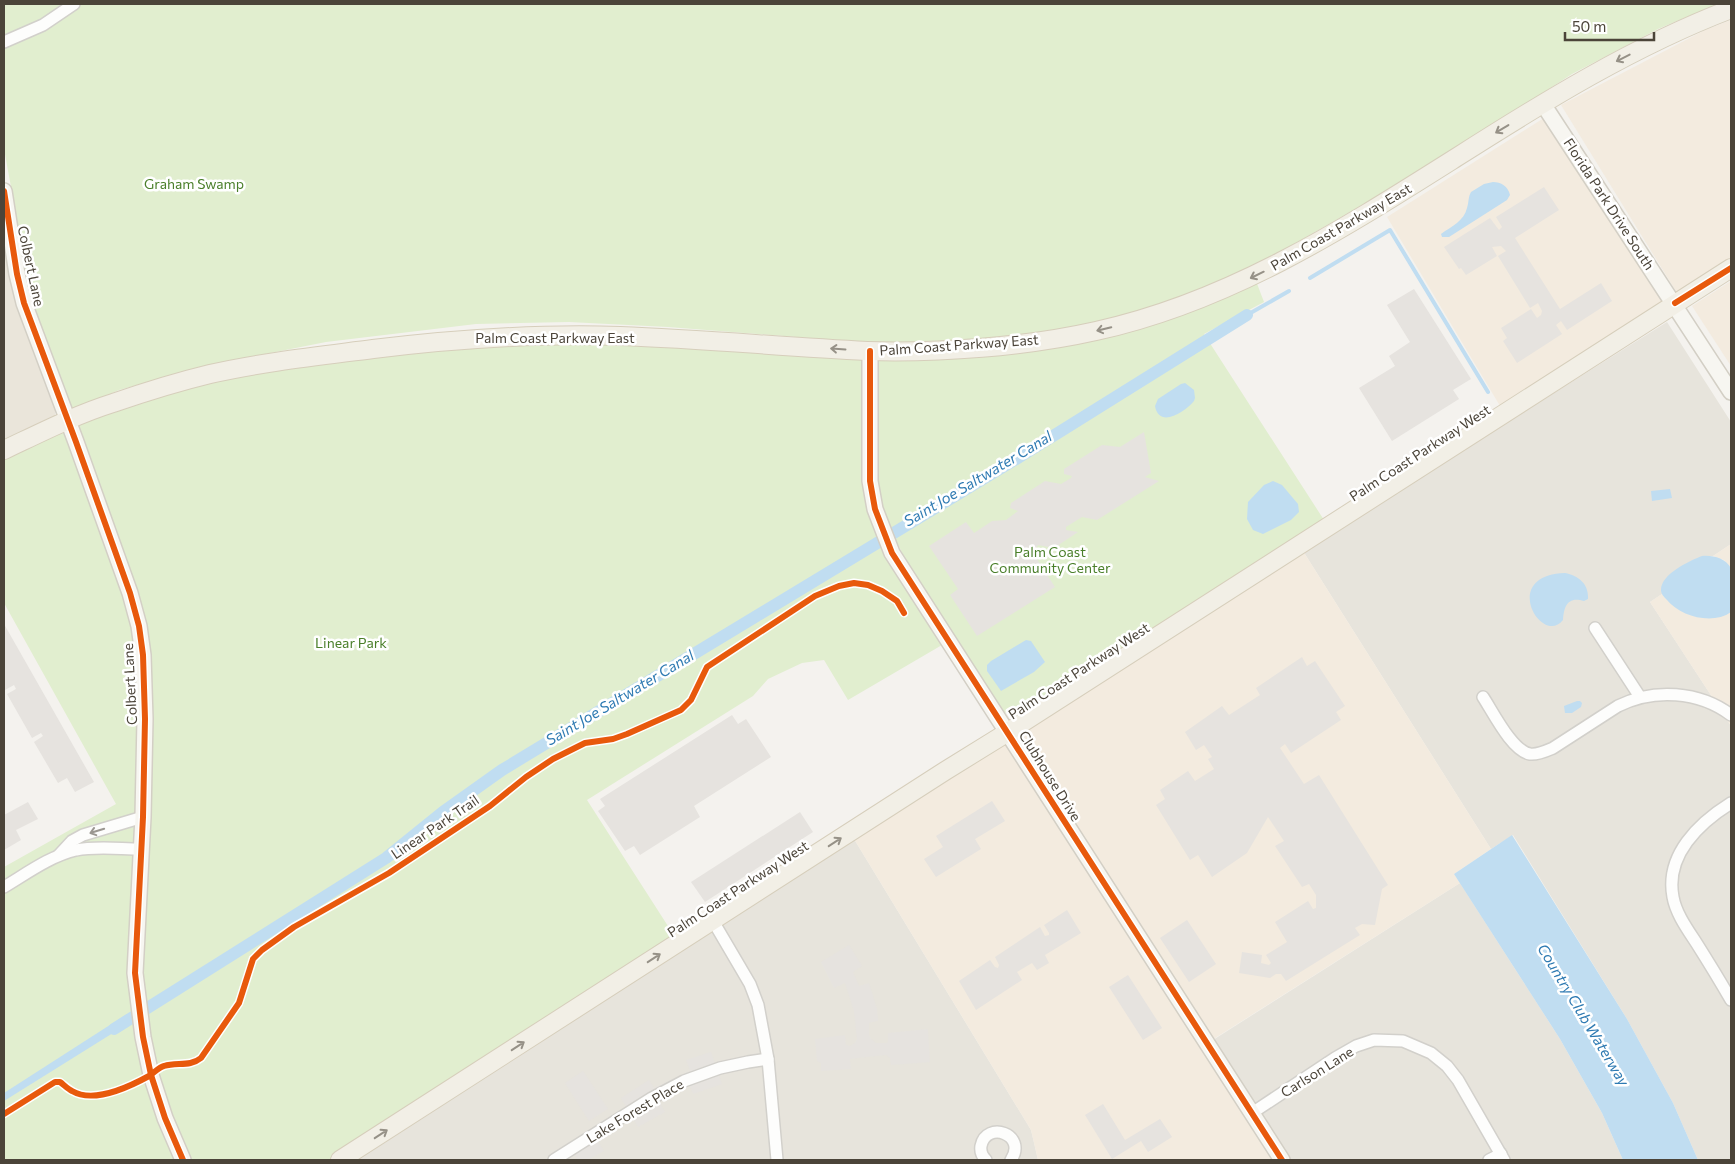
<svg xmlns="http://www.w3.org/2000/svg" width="1735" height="1164" font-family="Commissioner,sans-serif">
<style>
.residential{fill:#e7e4dc}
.commercial{fill:#f3ebdf}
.education{fill:#eae5da}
.green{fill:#e1eecf}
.parking{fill:#e6e3df}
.water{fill:#c0ddf1}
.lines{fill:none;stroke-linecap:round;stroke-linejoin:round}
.stream{stroke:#c0ddf1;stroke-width:4}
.canal{stroke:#c0ddf1;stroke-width:12}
.street-casing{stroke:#d2d0cb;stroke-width:14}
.secondary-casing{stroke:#d3cfc5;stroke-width:18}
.primary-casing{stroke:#d6cebb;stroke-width:20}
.street{stroke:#fdfdfc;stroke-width:11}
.secondary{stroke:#f7f6f1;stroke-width:15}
.primary{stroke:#f2efe6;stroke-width:18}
.cycleway-casing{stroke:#fff;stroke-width:9}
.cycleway{stroke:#e8590c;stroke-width:6}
.oneway{stroke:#969187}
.oneway2{stroke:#9b9791}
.labels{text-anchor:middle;stroke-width:5;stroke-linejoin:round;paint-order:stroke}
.park-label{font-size:14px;fill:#4a7f2a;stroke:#fff}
.street-label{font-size:14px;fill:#4b4439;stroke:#fff}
.water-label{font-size:15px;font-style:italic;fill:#2e7ab2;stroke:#fff}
</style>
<rect width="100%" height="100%" fill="#f4f2ee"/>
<g class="residential">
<path d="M1667,322L1731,422V544L1713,556H1708L1693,560L1672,573L1666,579L1662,586V594L1650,602L1731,726V1160H1698L1673,1103L1627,1019L1513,835L1491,849L1303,551Z"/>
<path d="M854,839L1031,1130L1038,1160H352Z"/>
<path d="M1460,883L1560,1039L1602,1113L1623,1160H1273L1202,1047Z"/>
</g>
<g class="commercial">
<path d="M1731,20V258L1677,293L1561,105L1705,30Z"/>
<path d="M1544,118L1666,301L1500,406L1387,217Z"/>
<path d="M1731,281V366L1692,306Z"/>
<path d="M1731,544V568L1724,560L1713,556Z"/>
<path d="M1303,551L1491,849L1454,874L1460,883L1212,1040L1016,733Z"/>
<path d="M1662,594L1665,598L1731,612V726L1650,602Z"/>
<path d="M1005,740L1202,1047L1273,1160H1038L1031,1130L854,839Z"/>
</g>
<path class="education" d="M4,235L56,408L55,415L51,421L4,444Z"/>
<g class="green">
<path d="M4,4H1717L1658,29L1572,74L1425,169L1252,268L1156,308L1091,325L1033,335L929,343H873L668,327L569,322L476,324L326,342L205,366L119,390L72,410L37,317L23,265L19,230L4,149Z"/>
<path d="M1256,281L1264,302L1204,334L1324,520L1021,715C1013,716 1007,715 1001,709L913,574L887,523L881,507L876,480V379L879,357L1034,348Z"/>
<path d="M550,344L663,345L863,355L862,483L866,506L873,527L942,645L848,700L824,660L802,663L768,679L753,696L587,800L675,937L330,1160H4V867L116,804L4,603V456L81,421L222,377L452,347Z"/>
</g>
<g class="parking">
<path d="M1544,187L1559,210L1515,238L1560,309L1601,283L1612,301L1567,330L1561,321L1556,325L1562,334L1517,363L1503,341L1507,338L1501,328L1531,309L1537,318L1541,315L1542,311L1538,303L1530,308L1498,256L1506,251L1501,246L1492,247L1497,256L1466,275L1461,268L1459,269L1444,247L1490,218L1499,230L1502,227L1496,217Z"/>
<path d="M1414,289L1471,379L1453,390L1459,399L1392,441L1359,388L1395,366L1389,356L1410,342L1387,305Z"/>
<path d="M1144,432L1151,473L1145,477L1159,481L1097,520L1082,517L1066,527V530L1078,532L1054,548L1038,545L1035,549V556L1055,587L977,636L950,595L958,589L929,546L966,522L974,533L992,521L1006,520L1018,511L1010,508L1011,503L1045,481L1061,484L1071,478L1072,476L1064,474V469L1102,445L1120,447Z"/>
<path d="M4,624L94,782L75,792L67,778L58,783L34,742L43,736L41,733L32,738L7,694L16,689L14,685L5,690L4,688Z"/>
<path d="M1302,657L1307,666L1315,661L1345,706L1336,712L1341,720L1291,753L1285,744L1280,748L1304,784L1319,775L1388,885L1382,889L1375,925L1362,924L1355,928L1360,935L1286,981L1281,974H1276L1270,978L1239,973L1242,952L1262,955L1261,963L1269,965L1271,963L1266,955L1287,942L1275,922L1308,901L1313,909L1316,908V895L1309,884L1302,887L1275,846L1284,841L1268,817L1247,853L1212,877L1198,855L1190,860L1156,805L1165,799L1160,790L1188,771L1195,781L1214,769L1208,759L1212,757L1204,745L1196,750L1185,732L1222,706L1229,715L1260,695L1256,688Z"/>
<path d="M732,715L738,724L746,719L771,757L694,806L700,817L640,855L634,846L625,851L598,811L605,806L600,799Z"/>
<path d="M992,801L1005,821L975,839L981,849L936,877L924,859L943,847L936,836Z"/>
<path d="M28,802L38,819L16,830L21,840L4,850V815Z"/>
<path d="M800,812L813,832L705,902L691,882Z"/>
<path d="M1067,910L1081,933L1045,955L1049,963L1037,970L1032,963L1017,972L1022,980L976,1010L959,981L990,960L995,967L998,968L999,965L995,957L1040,927L1045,936L1049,935V933L1044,925Z"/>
<path d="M1187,920L1216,964L1189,982L1160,938Z"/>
<path d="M849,945L862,966L853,972L859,986L869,983L877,1009L878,1021L869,1023V1035L871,1039L876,1043H887L888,1040V1033L928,1029L930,1062L891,1065L890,1058L886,1055L850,1059L851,1069L821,1071V1063L817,1061L815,1039L845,1035L846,1045L850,1046L855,1043L857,1039L854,1011L845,983L834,988L821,962Z"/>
<path d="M1128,975L1162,1028L1143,1040L1109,987Z"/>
<path d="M711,1052L722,1084L693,1094L690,1086H686L659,1101L665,1112L638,1127L621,1098L649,1080L654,1088L690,1071L686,1060Z"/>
<path d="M583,1071L608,1109L589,1121L565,1083Z"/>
<path d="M1103,1104L1125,1140L1160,1119L1172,1137L1148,1152L1141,1141L1112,1159L1085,1115Z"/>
<path d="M592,1132L604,1151L588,1160H578L570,1147Z"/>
</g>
<g class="water">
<path d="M1493,182C1501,182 1508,186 1510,195L1507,200L1449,237H1442L1441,234C1452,226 1464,221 1467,208C1469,202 1468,197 1471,192L1484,184Z"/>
<path d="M1185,383L1194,390L1195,398L1194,401C1185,412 1159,429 1155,406L1158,399L1181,384Z"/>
<path d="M1273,481L1282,485L1298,504L1299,512L1291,520L1263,534L1253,530L1247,519L1248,502L1264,485Z"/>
<path d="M1670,489L1672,498L1652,501L1651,491Z"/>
<path d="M1702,556C1713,555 1725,558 1731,568V612C1713,625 1681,617 1667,600C1664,597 1661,594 1661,590C1661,574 1689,561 1702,556Z"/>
<path d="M1565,573C1579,576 1589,584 1588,599L1584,601C1567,596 1564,607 1563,620C1542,647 1499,575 1565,573Z"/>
<path d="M1026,640L1031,641L1045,662L1034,672L1001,691L987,671V665L991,661Z"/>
<path d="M1577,701H1580L1582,703L1581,707L1572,713H1565L1564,706Z"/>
<path d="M1512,835L1627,1019L1673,1103L1698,1160H1623L1602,1113L1560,1039L1454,874Z"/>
<path d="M127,1014L129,1023L4,1101V1093Z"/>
</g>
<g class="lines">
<g class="stream">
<path d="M1310,278L1390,230L1488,392"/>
<path d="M1247,315L1289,291"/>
</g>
<path class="canal" d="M114,1029L386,858L443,812L502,770L1016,459L1247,315"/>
<g class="street-casing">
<g id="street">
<path d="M4,42L43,25L74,4"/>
<path d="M1595,628L1640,697"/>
<path d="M1483,697C1493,712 1512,751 1530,754C1538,755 1546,751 1553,748L1618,706C1654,688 1699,691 1731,715"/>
<path d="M1731,803C1699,823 1665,855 1673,897C1676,914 1688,930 1697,944C1709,963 1720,981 1731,1000"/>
<path d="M59,855L72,841L83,835L143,817"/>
<path d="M4,887C26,874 50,856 76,850C96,846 120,849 141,849"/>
<path d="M713,921L750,984L758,1005L768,1059L777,1160"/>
<path d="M1252,1113L1335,1058L1356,1046L1374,1040L1403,1041L1431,1053L1447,1066L1458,1080L1504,1160"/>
<path d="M554,1160L652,1098L684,1081L720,1068L748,1062L768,1059"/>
<path d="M986,1160C982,1156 980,1152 981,1146C986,1120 1028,1134 1011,1160"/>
<path d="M1489,1160L1501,1154"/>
</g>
</g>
<g class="secondary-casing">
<g id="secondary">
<path d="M1543,104L1731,392"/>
<path d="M4,191L17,274L24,303L76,442L130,593L139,626L143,655L145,719L143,817L135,973L143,1037L151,1075L165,1118L183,1160"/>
<path d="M870,351V481L875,509L892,553L1282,1160"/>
</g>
</g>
<g class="primary-casing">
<g id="primary">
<path d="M4,450C40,433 75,415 113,403C145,392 177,382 210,374C263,362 319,356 373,349C456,339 537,333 620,336C703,339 785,347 867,351C939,353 1025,347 1096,331C1229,302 1343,229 1457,157C1545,101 1634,46 1731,9"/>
<path d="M340,1160L945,771L1008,732L1731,268"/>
</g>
</g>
<use href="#street" class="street"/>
<use href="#secondary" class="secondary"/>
<use href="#primary" class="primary"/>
<g class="cycleway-casing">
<g id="cycleway">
<path d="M4,191L17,274L24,303L76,442L130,593L139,626L143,655L145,719L143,817L135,973L143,1037L151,1075L165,1118L183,1160"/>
<path d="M1675,303L1731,268"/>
<path d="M870,351V481L875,509L892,553L1282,1160"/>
<path d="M4,1114L55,1082H60C64,1085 68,1089 72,1091C94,1104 129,1087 149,1076C154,1073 159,1067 164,1066C177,1062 190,1067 201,1058L239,1003L253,959L262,950L294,927L389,873L490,806L526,777L553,759L585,743L613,739L627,734L681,710L691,700L707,667L815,596L839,586L854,583L868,585L882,591L897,601L904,613"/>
</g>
</g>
<use href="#cycleway" class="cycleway"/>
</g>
<defs><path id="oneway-shaft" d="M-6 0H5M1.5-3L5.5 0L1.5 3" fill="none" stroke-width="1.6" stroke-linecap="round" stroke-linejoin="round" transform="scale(1.25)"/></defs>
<g class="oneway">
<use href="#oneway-shaft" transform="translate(1623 58) rotate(153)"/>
<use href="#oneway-shaft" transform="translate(1502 129) rotate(149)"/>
<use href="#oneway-shaft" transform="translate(1257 275) rotate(154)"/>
<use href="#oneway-shaft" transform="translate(1104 329) rotate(166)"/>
<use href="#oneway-shaft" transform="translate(838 349) rotate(-176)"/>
<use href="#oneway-shaft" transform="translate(835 842) rotate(-33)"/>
<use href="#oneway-shaft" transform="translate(654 958) rotate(-33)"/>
<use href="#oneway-shaft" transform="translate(518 1046) rotate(-33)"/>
<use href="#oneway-shaft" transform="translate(381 1134) rotate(-33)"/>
</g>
<use class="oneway2" href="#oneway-shaft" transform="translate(97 831) rotate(163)"/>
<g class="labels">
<g class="park-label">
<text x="194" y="189">Graham Swamp</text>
<text x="1050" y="557">Palm Coast<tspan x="1050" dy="16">Community Center</tspan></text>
<text x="351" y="648">Linear Park</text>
</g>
<g class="street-label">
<text transform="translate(1609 204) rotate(57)" y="5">Florida Park Drive South</text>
<text transform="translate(1341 227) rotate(-30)" y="5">Palm Coast Parkway East</text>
<text transform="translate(31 266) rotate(78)" y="5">Colbert Lane</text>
<text x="555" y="343">Palm Coast Parkway East</text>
<text transform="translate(959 345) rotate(-4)" y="5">Palm Coast Parkway East</text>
<text transform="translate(1420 453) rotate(-33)" y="5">Palm Coast Parkway West</text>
<text transform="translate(1079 671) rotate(-33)" y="5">Palm Coast Parkway West</text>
<text transform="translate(130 684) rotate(-93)" y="5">Colbert Lane</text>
<text transform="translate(1050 776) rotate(58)" y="5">Clubhouse Drive</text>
<text transform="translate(435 827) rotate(-34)" y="5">Linear Park Trail</text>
<text transform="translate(738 889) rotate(-33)" y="5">Palm Coast Parkway West</text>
<text transform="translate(1317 1072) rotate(-32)" y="5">Carlson Lane</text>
<text transform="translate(635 1111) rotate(-31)" y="5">Lake Forest Place</text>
</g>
<g class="water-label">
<text transform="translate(978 479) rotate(-31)" y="5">Saint Joe Saltwater Canal</text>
<text transform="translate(620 698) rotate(-31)" y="5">Saint Joe Saltwater Canal</text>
<text transform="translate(1583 1015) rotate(59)" y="5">Country Club Waterway</text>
</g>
</g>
<rect width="1735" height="1164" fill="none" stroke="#4b4439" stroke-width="10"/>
<path d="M1565 32v8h89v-8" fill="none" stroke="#4b4439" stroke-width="2.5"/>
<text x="1572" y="32" font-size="15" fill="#4b4439" stroke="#ffffff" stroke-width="4" paint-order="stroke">50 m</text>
</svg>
